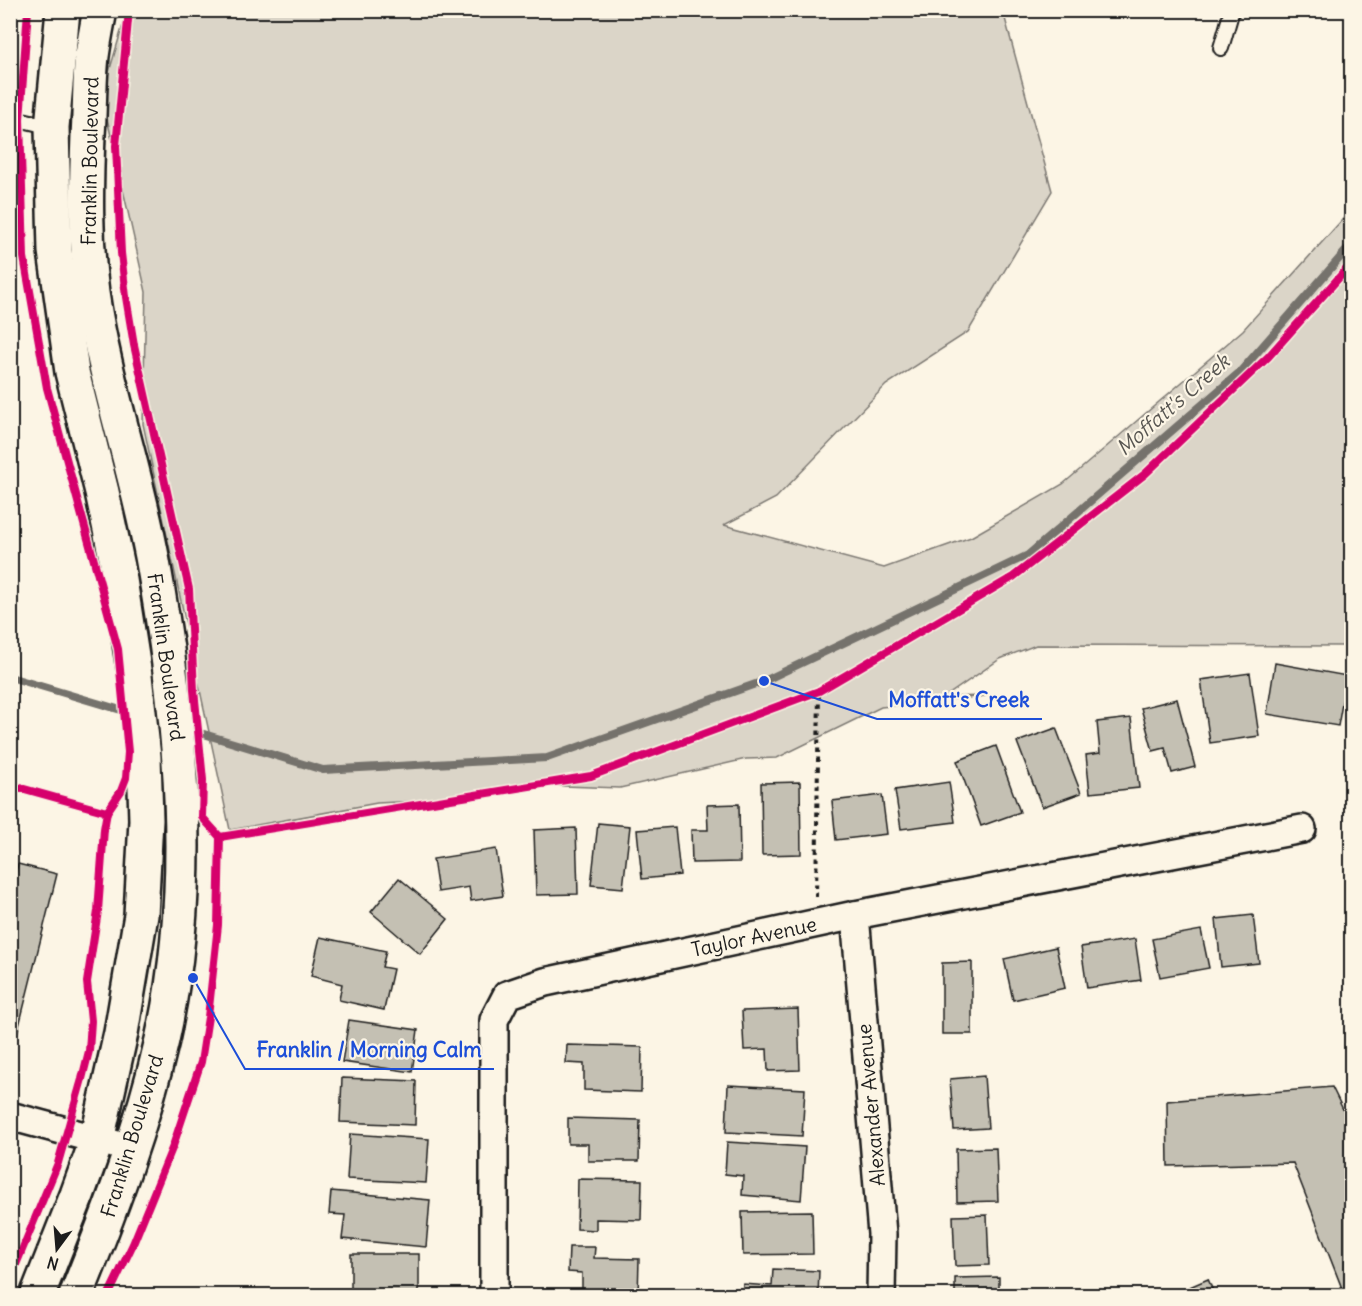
<svg xmlns="http://www.w3.org/2000/svg" width="1362" height="1306" font-family="Delius,sans-serif">
<style>
.green{fill:#dbd5c8;stroke:#7c7872;stroke-width:1.5}
.lines{fill:none;stroke-linecap:round;stroke-linejoin:round}
.stream{stroke:#75726c;stroke-width:8}
.building{fill:#c4c0b3;stroke:#1c1c1c;stroke-width:1.5}
.lane-casing{stroke:#1c1c1c;stroke-width:18}
.street-casing{stroke:#1c1c1c;stroke-width:32}
.secondary-casing{stroke:#1c1c1c;stroke-width:38}
.path{stroke:#1c1c1c;stroke-width:4;stroke-dasharray:4.5 4.5;stroke-linecap:butt}
.lane{stroke:#fcf5e5;stroke-width:14}
.street{stroke:#fcf5e5;stroke-width:27}
.secondary{stroke:#fcf5e5;stroke-width:33}
.cycleway-casing{stroke:#fcf5e5;stroke-width:11}
.cycleway{stroke:#d6006c;stroke-width:8}
.labels{text-anchor:middle;stroke-width:4.5;stroke-linejoin:round;paint-order:stroke}
.street-label{font-size:20px;fill:#1c1c1c;stroke:#fcf5e5}
.water-label{font-size:21px;font-style:italic;fill:#575551;stroke:#fcf5e5}
.leader{fill:none;stroke:#1d4ed8;stroke-width:2}
.callout-dot{fill:#1d4ed8;stroke:#fcf5e5;stroke-width:2}
.callout-label{font-size:21px;text-anchor:middle;font-weight:bold;fill:#1d4ed8;stroke:#fcf5e5;stroke-width:4.5;stroke-linejoin:round;paint-order:stroke}
</style>
<rect width="100%" height="100%" fill="#fcf5e5"/>
<filter id="ink" filterUnits="userSpaceOnUse"><feTurbulence type="fractalNoise" baseFrequency=".0167" numOctaves="2"/><feDisplacementMap in="SourceGraphic" scale="12" xChannelSelector="R" yChannelSelector="G"/><feConvolveMatrix kernelMatrix="1 2 1 2 8 2 1 2 1" color-interpolation-filters="sRGB"/></filter>
<g filter="url(#ink)">
<path class="green" d="M127,11H1003L1052,191L968,332L886,385L776,498L724,525L884,568L971,537L1063,484L1243,330L1351,210V646L1036,645L1000,659L945,697L986,696L881,707L777,758L746,759L620,788L534,785L476,798L377,803L230,830L143,424L146,292L102,96Z"/>
<g class="lines">
<g class="stream">
<path d="M10,677L131,713"/>
<path d="M184,728L323,770L547,758L764,681L1028,555L1240,372L1352,244"/>
</g>
</g>
<g class="building">
<path d="M1275,663L1347,676L1338,726L1267,714Z"/>
<path d="M1250,673L1259,736L1210,743L1201,680Z"/>
<path d="M1177,699L1195,767L1172,773L1165,748L1153,751L1141,708Z"/>
<path d="M1131,718L1139,788L1090,793L1086,755L1100,753L1097,722Z"/>
<path d="M1056,728L1081,793L1042,807L1017,742Z"/>
<path d="M996,746L1020,812L981,826L957,761Z"/>
<path d="M800,782L801,854L762,855L761,783Z"/>
<path d="M949,782L955,822L901,829L895,790Z"/>
<path d="M882,795L887,834L836,840L832,801Z"/>
<path d="M739,804L740,862L692,863L691,830H708L707,805Z"/>
<path d="M598,823L630,826L623,888L591,885Z"/>
<path d="M675,827L680,875L642,879L637,830Z"/>
<path d="M576,828L578,894L536,895L534,830Z"/>
<path d="M496,849L503,896L471,901L469,887L438,892L433,859Z"/>
<path d="M18,864L57,874L15,1042L10,1040V892Z"/>
<path d="M399,878L448,919L420,954L371,912Z"/>
<path d="M1253,915L1259,963L1221,967L1216,919Z"/>
<path d="M1201,930L1209,968L1160,977L1152,939Z"/>
<path d="M320,937L386,951L382,967L393,969L384,1010L339,1000L342,984L311,976Z"/>
<path d="M1135,939L1141,980L1087,988L1081,947Z"/>
<path d="M1056,947L1065,988L1013,1000L1004,959Z"/>
<path d="M972,962V1034H942V963Z"/>
<path d="M798,1009L800,1070L768,1071L767,1049L744,1050L742,1011Z"/>
<path d="M349,1020L418,1030L412,1072L342,1062Z"/>
<path d="M567,1045L642,1047L641,1092L584,1090V1064L566,1063Z"/>
<path d="M984,1076L988,1128L954,1130L950,1079Z"/>
<path d="M342,1078L416,1081L415,1125L340,1122Z"/>
<path d="M728,1085L805,1089L802,1136L726,1132Z"/>
<path d="M1332,1087L1352,1128V1296H1345L1293,1163L1168,1166L1167,1101Z"/>
<path d="M568,1118L640,1120L639,1161H588V1144H568Z"/>
<path d="M350,1134L429,1139L426,1183L347,1179Z"/>
<path d="M727,1142L805,1147L801,1200L742,1195L743,1176L725,1174Z"/>
<path d="M996,1148L998,1201L957,1202L956,1149Z"/>
<path d="M578,1179L642,1180L641,1220L596,1219V1230L577,1229Z"/>
<path d="M331,1191L430,1200L426,1247L342,1239L345,1215L329,1214Z"/>
<path d="M812,1211L813,1254L743,1255L742,1212Z"/>
<path d="M987,1215L989,1265L955,1266L953,1216Z"/>
<path d="M569,1247H595L594,1258L639,1259L638,1296H582V1273L568,1272Z"/>
<rect x="351" y="1254" width="68" height="42"/>
<path d="M773,1269L819,1271L818,1296H743V1284L772,1286Z"/>
<path d="M999,1277V1296H955V1278Z"/>
<path d="M1208,1279L1215,1296H1169Z"/>
</g>
<g class="lines">
<g class="lane-casing">
<g id="lane">
<path d="M1221,48L1232,10"/>
<path d="M10,117L52,127"/>
</g>
</g>
<g class="street-casing">
<g id="street">
<path d="M855,915L882,1234L881,1296"/>
<path d="M10,1116L132,1149"/>
<path d="M494,1296V1020L507,995L545,982L855,915L1302,829"/>
</g>
</g>
<g class="secondary-casing">
<g id="secondary">
<path d="M37,1296L77,1195L97,1140L121,1033L141,915L146,820L144,757L135,676L118,567L102,492L72,372L55,251L52,127L63,10"/>
<path d="M76,1296C110,1212 142,1128 162,1040C197,884 181,718 153,562C137,472 105,384 92,293C85,240 86,188 88,135C90,109 89,82 92,56C94,41 97,26 100,10"/>
</g>
</g>
<path class="path" d="M816,897L819,691"/>
<use href="#lane" class="lane"/>
<use href="#street" class="street"/>
<use href="#secondary" class="secondary"/>
<g class="cycleway-casing">
<g id="cycleway">
<path d="M10,785L107,812"/>
<path d="M220,837L591,776L819,691L1013,577L1145,474L1268,357L1352,263"/>
<path d="M10,1279L58,1163L82,1079L89,1051L91,1021L87,982L98,911L104,829L107,812L121,791L126,778L128,752L118,649L47,388L24,257L20,119L28,10"/>
<path d="M108,1296L133,1244L173,1146L201,1062L208,1017L218,925L220,837L202,817L203,780L194,690L189,589L134,345L126,297L121,253L116,146L129,10"/>
</g>
</g>
<use href="#cycleway" class="cycleway"/>
</g>
</g>
<g class="labels">
<g class="street-label">
<text transform="translate(90 161) rotate(-89)" y="7">Franklin Boulevard</text>
<text transform="translate(166 657) rotate(82)" y="7">Franklin Boulevard</text>
<text transform="translate(754 937) rotate(-12)" y="7">Taylor Avenue</text>
<text transform="translate(871 1105) rotate(-95)" y="7">Alexander Avenue</text>
<text transform="translate(132 1136) rotate(-73)" y="7">Franklin Boulevard</text>
</g>
<g class="water-label">
<text transform="translate(1173 405) rotate(-41)" y="7">Moffatt's Creek</text>
</g>
</g>
<path class="leader" d="M764 681L877 719H1042M193 978L245 1069H494"/>
<g class="callout-dot">
<circle cx="764" cy="681" r="6"/>
<circle cx="193" cy="978" r="6"/>
</g>
<g class="callout-label">
<text x="959" y="707">Moffatt's Creek</text>
<text x="369" y="1057">Franklin / Morning Calm</text>
</g>
<rect width="1362" height="1306" fill="none" stroke="#fcf5e5" stroke-width="36"/>
<rect x="18" y="18" width="1326" height="1270" fill="none" stroke="#1c1c1c" stroke-width="2" filter="url(#ink)"/>
<g transform="translate(57 1249) rotate(196)" stroke="#fcf5e5" stroke-width="4.5" paint-order="stroke">
<path d="M0-4.5L10 22L0 15L-10 22Z" fill="#1c1c1c"/>
<text y="-9" font-size="16" font-weight="bold" text-anchor="middle" fill="#1c1c1c">N</text>
</g>
</svg>
